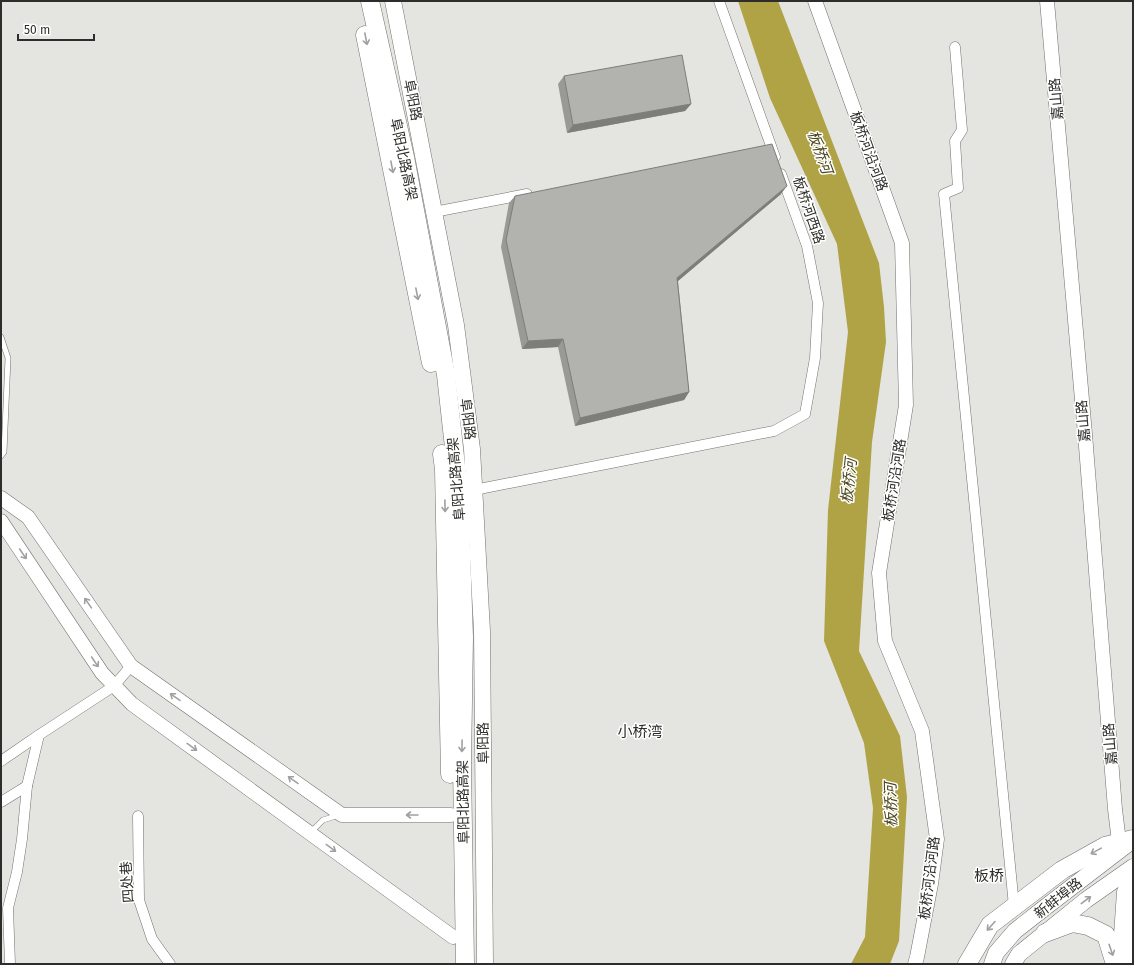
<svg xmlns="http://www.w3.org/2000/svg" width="1134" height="965" font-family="'Fira Sans','Noto Sans SC',sans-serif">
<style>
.water{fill:#b0a345}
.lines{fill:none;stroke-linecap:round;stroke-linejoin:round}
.lane-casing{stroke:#71716e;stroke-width:6}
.street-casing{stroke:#71716e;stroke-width:11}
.secondary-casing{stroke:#71716e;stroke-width:15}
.primary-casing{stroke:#71716e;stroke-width:17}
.highway-casing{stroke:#71716e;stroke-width:19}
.lane{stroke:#fff;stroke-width:5}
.street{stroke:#fff;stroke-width:10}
.secondary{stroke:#fff;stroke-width:14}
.primary{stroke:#fff;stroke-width:16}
.highway{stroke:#fff;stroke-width:18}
.wall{fill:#999996}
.shaded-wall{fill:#7d7d7a}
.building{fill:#b2b2af;stroke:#7d7d7a}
.oneway{stroke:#a0a0a0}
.labels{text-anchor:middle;stroke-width:3;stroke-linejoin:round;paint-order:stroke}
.street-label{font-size:14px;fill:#2d2d2c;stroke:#fffffe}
.water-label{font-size:15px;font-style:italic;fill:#4a441c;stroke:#fffffe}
.neighbourhood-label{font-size:15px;fill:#2d2d2c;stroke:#fffffe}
</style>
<rect width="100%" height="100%" fill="#e4e4e1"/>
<path class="water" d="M738,1H778L879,263L884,307L886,342L872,442L859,651L900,736L907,797L899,941L890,964H851L865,937L873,808L864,743L824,641L828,510L848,332L837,244L770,98Z"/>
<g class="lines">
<g class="lane-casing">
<g id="lane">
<path d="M1,337L8,358L4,452L1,456"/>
<path d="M311,832L323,820L339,815"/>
</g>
</g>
<g class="street-casing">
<g id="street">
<path d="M719,1L775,157"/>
<path d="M955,47L962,130L955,141L958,188L944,194L1014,906"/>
<path d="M434,212L527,194"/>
<path d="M474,490L774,431L805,414L815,358L818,303L807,246L781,174"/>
<path d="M1,761L39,735"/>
<path d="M1,802L27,786"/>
<path d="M138,816L139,900L152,939L170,964"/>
<path d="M10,964L8,908L17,872L22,839L27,786L39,735L114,686L131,666"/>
</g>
</g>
<g class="secondary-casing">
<g id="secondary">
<path d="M815,1L902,243L906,405L879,573L885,641L922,731L937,839L931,884L917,957L915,964"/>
<path d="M1047,1L1085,434L1115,809L1119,842"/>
<path d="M1,498L28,517L131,666L342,815H451"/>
<path d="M1,521L102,673L132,704L453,937"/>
</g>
</g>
<g class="primary-casing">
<g id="primary">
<path d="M393,1L456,325L472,449L482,631L485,964"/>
<path d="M992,964L996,953L1015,931L1043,909L1133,840"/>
<path d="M1013,964L1019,954L1086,900L1133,867"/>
</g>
</g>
<g class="highway-casing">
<g id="highway">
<path d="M370,1L405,157L446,375L459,493L464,637L462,764L465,964"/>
<path d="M365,35L431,363"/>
<path d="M442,454L444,469L450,774"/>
<path d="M1045,933L1072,923L1088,926L1106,935L1115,964"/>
<path d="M967,964L990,925L1062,870L1105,846L1133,839"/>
<path d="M1126,964L1123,935L1126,892L1133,879"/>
</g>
</g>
<use href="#lane" class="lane"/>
<use href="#street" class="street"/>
<use href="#secondary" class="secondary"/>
<use href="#primary" class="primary"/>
<use href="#highway" class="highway"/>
</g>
<g class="wall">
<path d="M564,76L691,104L685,111L567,133L558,84Z"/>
<path d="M781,194L678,281L689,392L684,400L575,426L558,347L522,349L501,247L509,203L515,196Z"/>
</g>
<g class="shaded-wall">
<path d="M691,104L685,111L567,133L573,125Z"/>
<path d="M787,186L781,194L672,286L677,278Z"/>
<path d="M563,339L558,347L522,349L528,341Z"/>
<path d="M689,392L684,400L575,426L580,418Z"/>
</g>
<g class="building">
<path d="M682,55L691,104L573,125L564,76Z"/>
<path d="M772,144L787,186L677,278L689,392L580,418L563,339L528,341L506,240L515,196Z"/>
</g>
<defs><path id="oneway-shaft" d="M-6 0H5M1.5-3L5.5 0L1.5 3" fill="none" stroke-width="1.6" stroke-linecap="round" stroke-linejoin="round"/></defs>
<g class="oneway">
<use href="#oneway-shaft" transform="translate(366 39) rotate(79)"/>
<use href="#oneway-shaft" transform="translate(392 167) rotate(79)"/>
<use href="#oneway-shaft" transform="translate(417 294) rotate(79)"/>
<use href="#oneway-shaft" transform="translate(445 506) rotate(89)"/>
<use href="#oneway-shaft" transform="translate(23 554) rotate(56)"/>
<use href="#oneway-shaft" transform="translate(88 603) rotate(-125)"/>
<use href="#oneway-shaft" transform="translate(95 662) rotate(56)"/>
<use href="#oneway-shaft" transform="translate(175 697) rotate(-145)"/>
<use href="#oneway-shaft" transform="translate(462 746) rotate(91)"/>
<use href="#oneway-shaft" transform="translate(192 747) rotate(36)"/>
<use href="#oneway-shaft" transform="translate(293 780) rotate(-145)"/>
<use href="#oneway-shaft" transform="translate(412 815) rotate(-180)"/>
<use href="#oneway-shaft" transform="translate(331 848) rotate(36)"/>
<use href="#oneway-shaft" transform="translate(1096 851) rotate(151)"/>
<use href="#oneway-shaft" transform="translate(1086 900) rotate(-37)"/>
<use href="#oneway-shaft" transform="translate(991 926) rotate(132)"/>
<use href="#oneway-shaft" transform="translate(1111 950) rotate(71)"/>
</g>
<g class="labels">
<g class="street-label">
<text transform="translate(1056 99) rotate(-95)" y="5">嘉山路</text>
<text transform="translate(413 100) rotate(79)" y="5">阜阳路</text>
<text transform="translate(869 151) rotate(70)" y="5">板桥河沿河路</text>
<text transform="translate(404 159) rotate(78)" y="5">阜阳北路高架</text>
<text transform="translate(809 210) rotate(71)" y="5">板桥河西路</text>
<text transform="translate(468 419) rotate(83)" y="5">阜阳路</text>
<text transform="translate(1083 421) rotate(-95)" y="5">嘉山路</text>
<text transform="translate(456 479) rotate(-95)" y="5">阜阳北路高架</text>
<text transform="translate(894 480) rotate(-81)" y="5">板桥河沿河路</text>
<text transform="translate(483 743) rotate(-91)" y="5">阜阳路</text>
<text transform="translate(1110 744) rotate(-95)" y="5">嘉山路</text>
<text transform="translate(463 802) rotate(-91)" y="5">阜阳北路高架</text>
<text transform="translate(929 878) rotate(-83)" y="5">板桥河沿河路</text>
<text transform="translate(127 882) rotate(-94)" y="5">四处巷</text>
<text transform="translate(1058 898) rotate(-38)" y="5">新蚌埠路</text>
</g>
<g class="water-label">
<text transform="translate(820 152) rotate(70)" y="5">板桥河</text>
<text transform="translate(849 481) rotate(-84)" y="5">板桥河</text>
<text transform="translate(891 805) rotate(-91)" y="5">板桥河</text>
</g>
<g class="neighbourhood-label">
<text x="640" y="737">小桥湾</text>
<text x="989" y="881">板桥</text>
</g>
</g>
<rect width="1134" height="965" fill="none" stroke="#2d2d2c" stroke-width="4"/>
<path d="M18 34v6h76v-6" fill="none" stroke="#2d2d2c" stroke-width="2"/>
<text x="24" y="34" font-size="12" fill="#2d2d2c" stroke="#fffffe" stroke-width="3" paint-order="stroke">50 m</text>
</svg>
